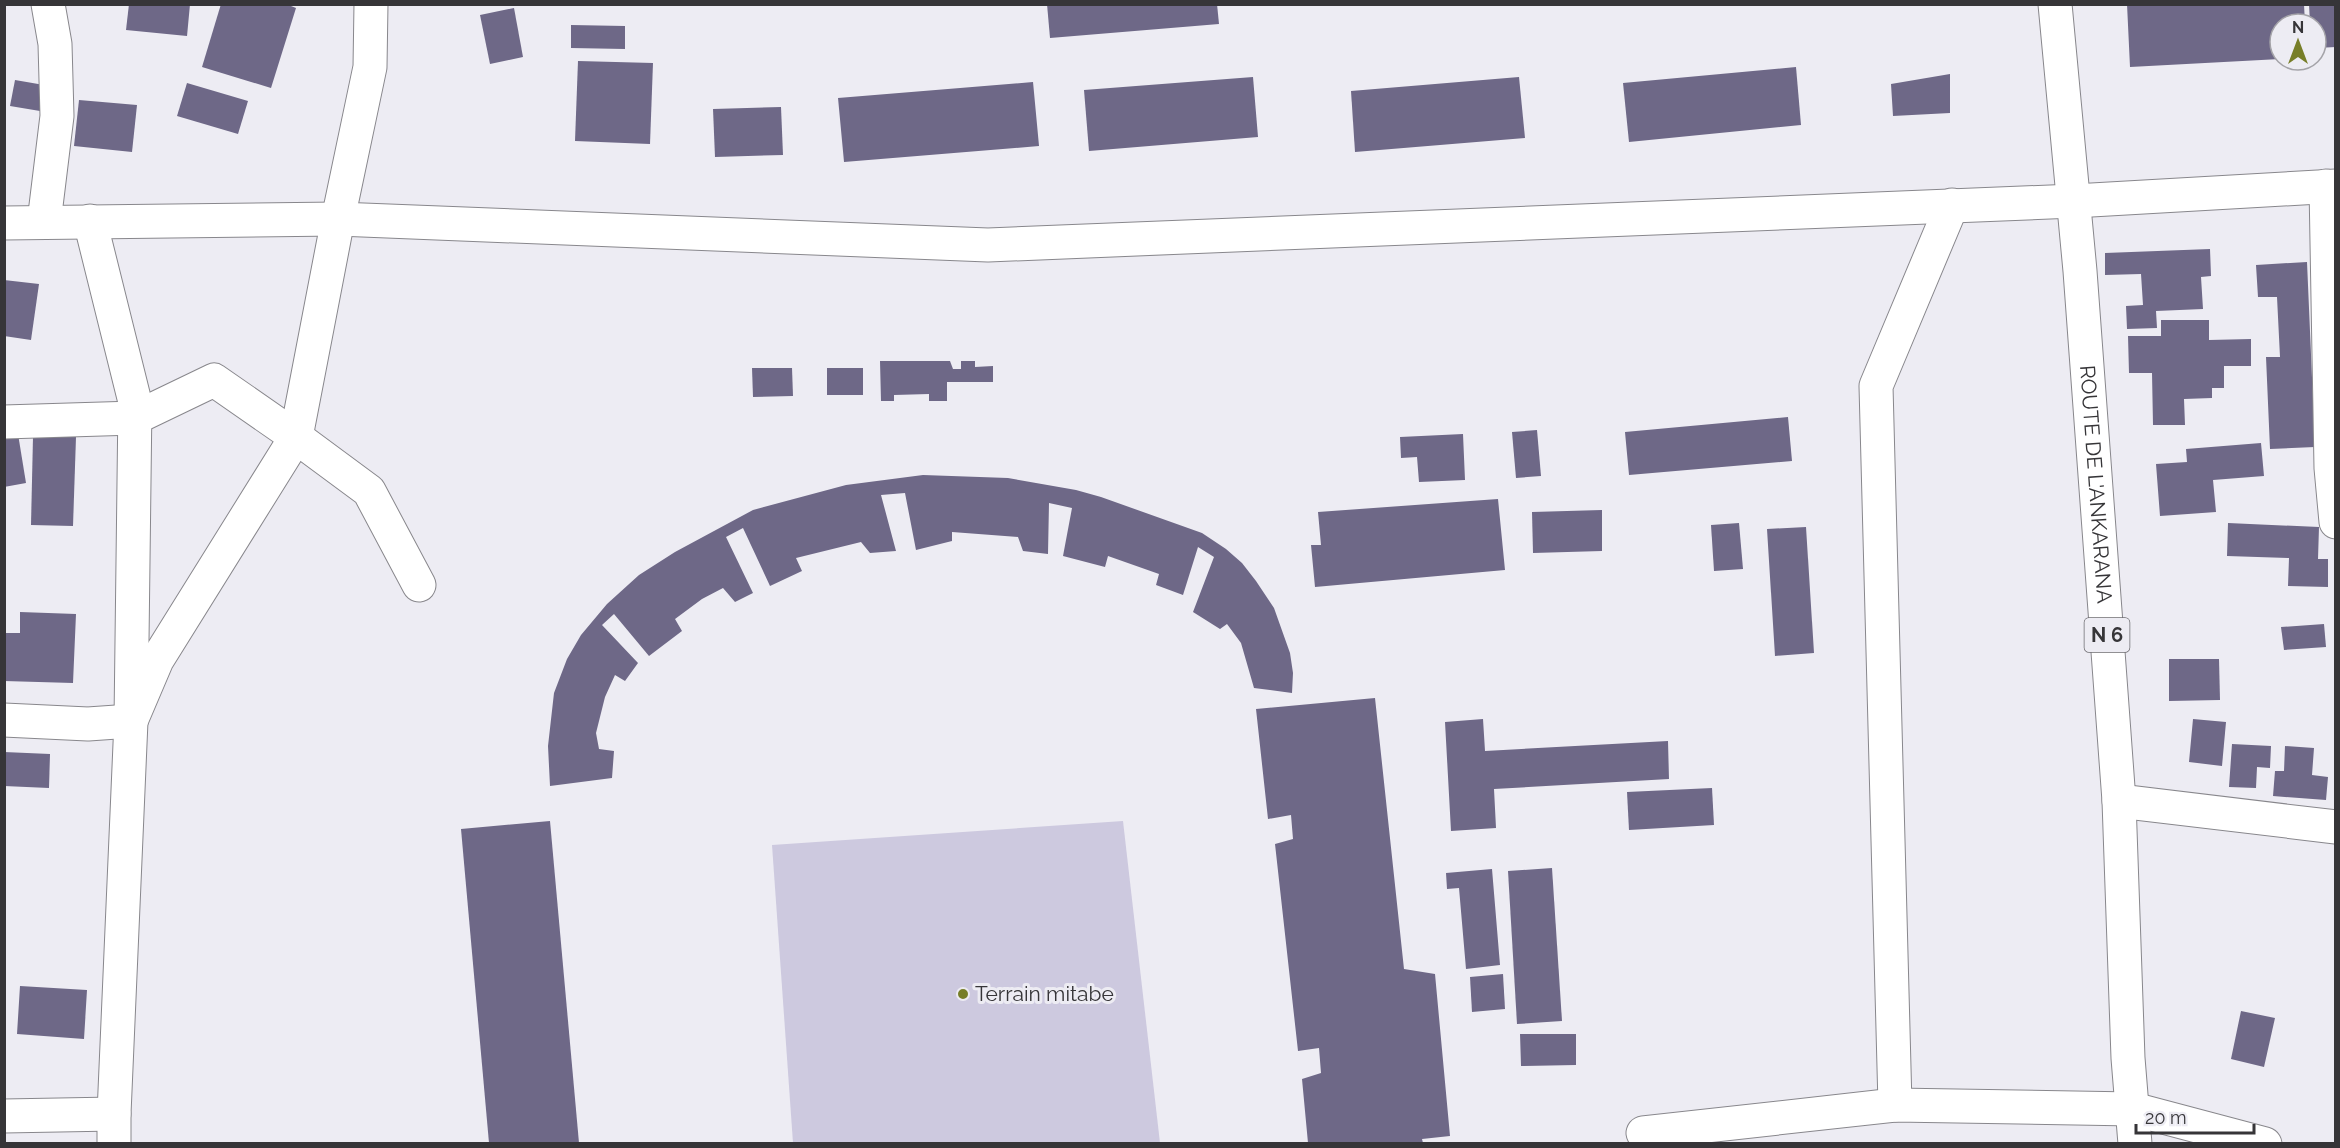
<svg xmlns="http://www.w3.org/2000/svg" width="2340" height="1148" font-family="Raleway,sans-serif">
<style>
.green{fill:#cdc9df}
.building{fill:#6e6887}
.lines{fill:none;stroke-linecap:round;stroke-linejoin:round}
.minor-casing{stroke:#88878c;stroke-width:35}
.primary-casing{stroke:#88878c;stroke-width:35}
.minor{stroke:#fff;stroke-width:33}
.primary{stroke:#fff;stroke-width:33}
.poi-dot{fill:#777e28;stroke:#edecf3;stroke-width:2}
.labels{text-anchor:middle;stroke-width:6;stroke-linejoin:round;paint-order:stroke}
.shield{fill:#edecf3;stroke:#6d6c70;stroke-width:1.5}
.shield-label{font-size:20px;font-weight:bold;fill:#363538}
.street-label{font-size:21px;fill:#363538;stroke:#edecf3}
.poi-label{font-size:21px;fill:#363538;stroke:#edecf3;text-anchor:start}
</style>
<rect width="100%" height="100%" fill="#edecf3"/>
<path class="green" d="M1123,821L1160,1143H793L772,845Z"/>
<g class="building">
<path d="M129,4H190L187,36L126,30Z"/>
<path d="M221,4H286L296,8L271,88L202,67Z"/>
<path d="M1047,4H1217L1219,24L1050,38Z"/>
<path d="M2127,4H2304L2305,24H2280V59L2130,67Z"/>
<path d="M2309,4H2336V47L2316,48V24H2310Z"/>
<path d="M514,8L523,57L490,64L480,15Z"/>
<path d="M571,25L625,26V49L571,48Z"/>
<path d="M578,61L653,63L650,144L575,141Z"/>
<path d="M1796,67L1801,125L1629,142L1623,83Z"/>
<path d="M1950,74V113L1893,116L1891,84Z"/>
<path d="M1253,77L1258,137L1089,151L1084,90Z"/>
<path d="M1519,77L1525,138L1355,152L1351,91Z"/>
<path d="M15,80L44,85L40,111L10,106Z"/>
<path d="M1033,82L1039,146L844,162L838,98Z"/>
<path d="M187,83L248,101L238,134L177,116Z"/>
<path d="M79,100L137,105L132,152L74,146Z"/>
<path d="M781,107L783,155L715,157L713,109Z"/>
<path d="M2210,249L2211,276L2201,277L2203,309L2156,311L2157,328L2127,329L2126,306L2143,305L2141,274L2105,275V253Z"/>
<path d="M2307,262L2315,447L2270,449L2266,357H2280L2277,297H2258L2256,265Z"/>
<path d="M4,280L39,284L31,340L4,336Z"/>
<path d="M2161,320H2209V340L2251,339V366H2224V388H2212V398L2184,399L2185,425H2153L2152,373H2129L2128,336H2161Z"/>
<path d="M880,361H950L953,369H961V361H975V367L993,366V382H947V401H929V394L894,395V401H881Z"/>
<path d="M752,368H792L793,396L753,397Z"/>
<rect x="827" y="368" width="36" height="27"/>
<path d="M1788,417L1792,461L1629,475L1625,432Z"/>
<path d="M1537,430L1541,476L1516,478L1512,432Z"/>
<path d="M18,434L26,483L4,487V436Z"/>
<path d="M1463,434L1465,480L1419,482L1417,457L1401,458L1400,437Z"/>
<path d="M33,437H76L73,526L31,525Z"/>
<path d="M2261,443L2264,476L2213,480L2216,512L2160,516L2156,464L2187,462L2186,449Z"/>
<path d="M923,475L1008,478L1076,490L1101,497L1202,533L1226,549L1242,563L1256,581L1274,608L1290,653L1293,673L1292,693L1254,688L1241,643L1227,624L1220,629L1193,612L1214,557L1198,547L1183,595L1156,585L1159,574L1108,556L1105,567L1063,556L1072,508L1049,503L1048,554L1023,551L1018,537L952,532V541L916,550L905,493L881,495L896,551L870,553L861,542L796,558L802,571L770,586L743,528L726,537L753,593L735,602L723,588L702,599L675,619L682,631L649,656L614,614L602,625L638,663L625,681L615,675L605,697L596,733L599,749L614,751L612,778L550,786L548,746L554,693L567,659L581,635L607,604L639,575L675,552L753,510L846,485Z"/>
<path d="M1498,499L1505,570L1315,587L1311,545H1321L1318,512Z"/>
<path d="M1602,510V551L1533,553L1532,512Z"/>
<path d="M1739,523L1743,569L1714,571L1711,525Z"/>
<path d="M2228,523L2319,527L2318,559H2328V587L2288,586L2289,558L2227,556Z"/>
<path d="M1806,527L1814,653L1775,656L1767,529Z"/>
<path d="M20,612L76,614L73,683L4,681V633H20Z"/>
<path d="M2324,624L2326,647L2284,650L2281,627Z"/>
<path d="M2169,659H2219L2220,700L2169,701Z"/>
<path d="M1375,698L1404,969L1435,974L1450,1136L1422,1139L1423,1143H1308L1302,1079L1321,1073L1319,1048L1298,1051L1275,844L1293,839L1291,815L1268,819L1256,709Z"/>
<path d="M1483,719L1485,751L1668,741L1669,779L1494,789L1496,828L1451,831L1445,722Z"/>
<path d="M2193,719L2226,722L2222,766L2189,762Z"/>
<path d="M2232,744L2271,746L2270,768L2257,767L2256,788L2229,787Z"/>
<path d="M2285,746L2314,748L2312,775L2328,777L2326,800L2273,796L2275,771H2284Z"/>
<path d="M4,752L50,754L49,788L4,786Z"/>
<path d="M1712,788L1714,825L1629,830L1627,792Z"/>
<path d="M550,821L579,1143H489L461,829Z"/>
<path d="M1552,868L1562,1021L1517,1024L1508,871Z"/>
<path d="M1492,869L1500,965L1466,969L1459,888L1447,889L1446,873Z"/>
<path d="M1503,974L1505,1009L1472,1012L1470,977Z"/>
<path d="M20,986L87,990L84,1039L17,1034Z"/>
<path d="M2241,1011L2275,1018L2264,1067L2231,1059Z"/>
<path d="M1520,1034H1576V1065L1521,1066Z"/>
</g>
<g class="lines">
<g class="minor-casing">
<g id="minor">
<path d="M2326,186L2331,468L2336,522"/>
<path d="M90,221L135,402L131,721L114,1114V1144"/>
<path d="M44,222L57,116L55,44L48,4"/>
<path d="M4,223L338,219L988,245L2074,201L2336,186"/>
<path d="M4,422L135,418L214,380L296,437L369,491L419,585"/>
<path d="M4,720L88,724L131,721L157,660L296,437L338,219L370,67L371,4"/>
<path d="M2119,801L2336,827"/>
<path d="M1895,1105L1876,386L1952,205"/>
<path d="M4,1116L114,1114"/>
<path d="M1643,1133L1895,1105L2133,1109L2265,1144"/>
</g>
</g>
<g class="primary-casing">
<g id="primary">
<path id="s1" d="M2055,4L2080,271L2119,801L2128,1058L2135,1144"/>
</g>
</g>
<use href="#minor" class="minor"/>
<use href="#primary" class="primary"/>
</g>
<circle class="poi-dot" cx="963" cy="994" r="6"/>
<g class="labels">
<rect class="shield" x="2084.5" y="618" width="45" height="34" rx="4.5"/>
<g class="shield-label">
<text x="2107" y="642">N 6</text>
</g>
<g class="street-label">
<text dy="7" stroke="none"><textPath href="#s1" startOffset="482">ROUTE DE L'ANKARANA</textPath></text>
</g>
<g class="poi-label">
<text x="975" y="1001">Terrain mitabe</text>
</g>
</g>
<rect width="2340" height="1148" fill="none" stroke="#363538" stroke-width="12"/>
<g transform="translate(2298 42)"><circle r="28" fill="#edecf3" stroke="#a4a3a8" stroke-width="1.5"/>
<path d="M0-4.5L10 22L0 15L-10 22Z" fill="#777e28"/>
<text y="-9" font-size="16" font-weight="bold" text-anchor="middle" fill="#363538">N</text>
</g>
<path d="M2136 1124v9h118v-9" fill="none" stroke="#363538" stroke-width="3"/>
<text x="2145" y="1124" font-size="18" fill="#363538" stroke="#edecf3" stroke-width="4.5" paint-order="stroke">20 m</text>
</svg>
